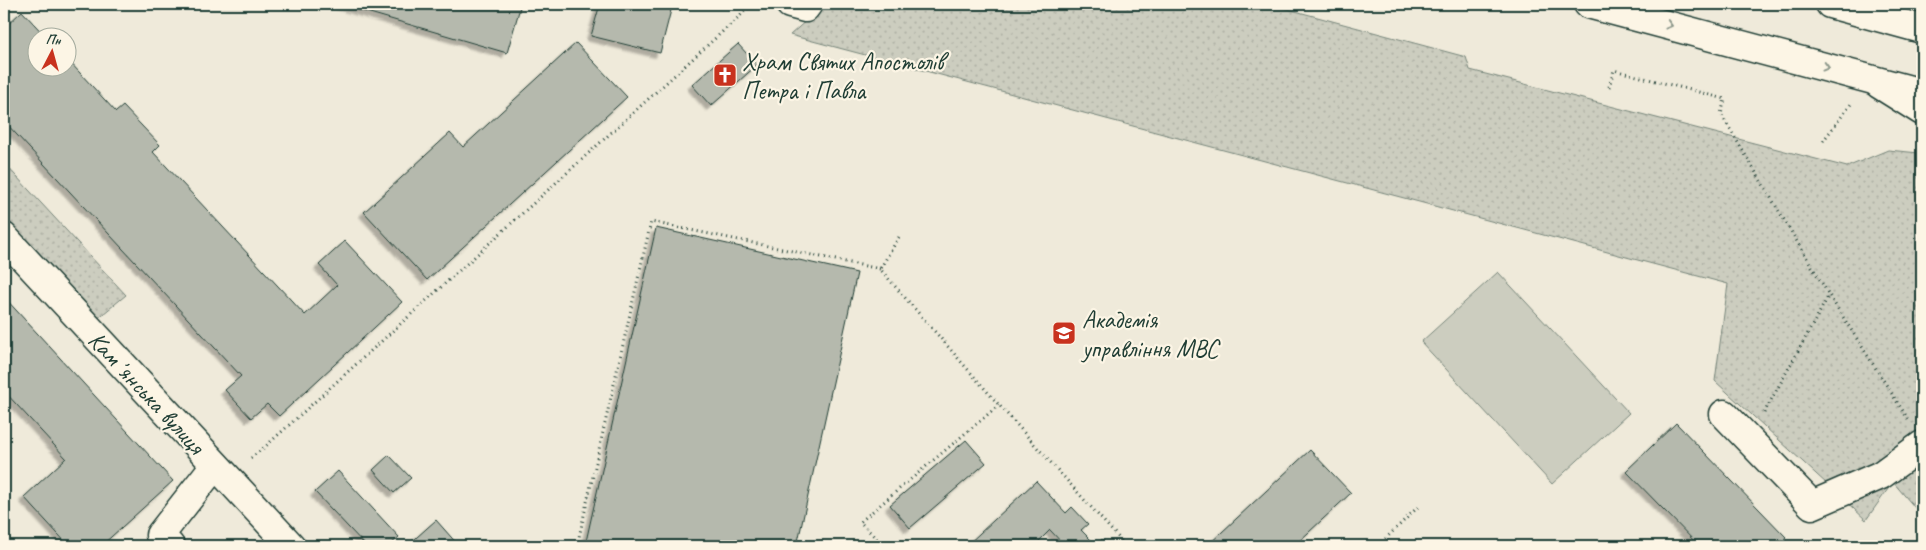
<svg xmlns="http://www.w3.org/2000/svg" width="1926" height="550" font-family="Caveat,sans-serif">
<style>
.grass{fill:url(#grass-dots);stroke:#76857a}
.pitch{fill:#cccdbf;stroke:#76857a}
.building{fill:#b5b9ad;stroke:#1f3d34;filter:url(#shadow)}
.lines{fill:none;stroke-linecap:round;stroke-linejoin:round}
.minor-casing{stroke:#1f3d34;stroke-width:31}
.major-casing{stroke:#1f3d34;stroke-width:31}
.highway-casing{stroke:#1f3d34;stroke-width:31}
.path{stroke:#1f3d34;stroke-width:3;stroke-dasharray:1 4;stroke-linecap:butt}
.minor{stroke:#fcf5e5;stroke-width:28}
.major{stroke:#fcf5e5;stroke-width:28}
.highway{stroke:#fcf5e5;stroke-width:28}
.oneway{stroke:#8e998c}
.labels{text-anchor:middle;stroke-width:4.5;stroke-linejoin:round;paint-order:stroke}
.poi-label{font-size:25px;fill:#1f3d34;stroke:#fcf5e5;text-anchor:start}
.street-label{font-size:25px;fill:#1f3d34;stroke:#fcf5e5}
</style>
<defs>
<pattern id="grass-dots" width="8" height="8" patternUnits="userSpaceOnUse" patternTransform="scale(1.25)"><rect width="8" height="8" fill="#cccdbf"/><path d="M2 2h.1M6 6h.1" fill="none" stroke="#afb1a5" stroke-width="1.8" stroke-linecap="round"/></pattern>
<filter id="shadow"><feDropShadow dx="-4.5" dy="4.5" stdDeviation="1" flood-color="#0004"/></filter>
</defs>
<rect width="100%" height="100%" fill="#efeada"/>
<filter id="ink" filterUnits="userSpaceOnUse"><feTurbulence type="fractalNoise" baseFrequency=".02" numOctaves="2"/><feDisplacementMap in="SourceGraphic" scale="10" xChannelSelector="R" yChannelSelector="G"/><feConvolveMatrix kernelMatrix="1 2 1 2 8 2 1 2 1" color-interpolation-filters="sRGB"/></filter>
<g filter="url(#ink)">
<g class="grass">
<path d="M825,4H1269L1466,57L1470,70L1847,167L1888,150L1919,153L1922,154V516L1893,482L1866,520L1715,381L1728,284L790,35Z"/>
<path d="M4,163L126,295L97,319L4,221Z"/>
</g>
<path class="pitch" d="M1498,272L1629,413L1552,484L1421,342Z"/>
<g class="building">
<path d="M339,4H521L507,53Z"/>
<path d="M600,4H646L671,10L660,53L591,36Z"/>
<path d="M22,11L47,38H38V68H68V60L116,112L123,106L160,145L153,152L305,315L337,285L319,265L345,241L402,302L279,416L267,404L251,418L225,390L241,376L4,121V28Z"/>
<path d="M576,43L627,97L427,280L364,212L450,133L463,147Z"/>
<path d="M738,44L757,65L711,106L692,85Z"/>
<path d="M656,228L857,273L797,546H585Z"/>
<path d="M4,297L173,481L101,546H69L24,497L66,458L4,391Z"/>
<path d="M1676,423L1786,537L1777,546H1699L1626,471Z"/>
<path d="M966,440L986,463L910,528L890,505Z"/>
<path d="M1310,450L1351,493L1294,546H1207Z"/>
<path d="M389,455L411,478L394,493L373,470Z"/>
<path d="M338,471L399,537L389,546H366L315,492Z"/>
<path d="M1036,481L1066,513L1072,507L1088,524L1081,530L1096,545L1102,539L1108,546H1065L1050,530L1034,546H966Z"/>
<path d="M436,520L459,546H407Z"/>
</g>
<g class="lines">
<g class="minor-casing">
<g id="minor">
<path d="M790,4L805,8L808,4"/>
<path d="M4,237L291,546"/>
<path d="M1724,414L1812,505L1881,475L1922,445"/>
<path d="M170,546L160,535L215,465"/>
</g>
</g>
<g class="major-casing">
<path id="major" d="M1879,84L1922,111"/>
</g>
<g class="highway-casing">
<g id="highway">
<path d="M1588,4L1922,93"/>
<path d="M1830,4L1922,29"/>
</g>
</g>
<g class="path">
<path d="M1609,87L1614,70L1725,99L1721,114L1829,295L1908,419"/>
<path d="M1823,141L1851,104"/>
<path d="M899,237L880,269L999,405L1126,546"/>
<path d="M1764,413L1829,295"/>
<path d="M251,458L266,446L753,4"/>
<path d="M577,546L651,222L880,269"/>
<path d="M884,546L860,522L999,405"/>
<path d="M1378,546L1418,507"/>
</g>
<use href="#minor" class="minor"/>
<use href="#major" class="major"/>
<use href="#highway" class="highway"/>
</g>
<defs><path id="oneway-chevron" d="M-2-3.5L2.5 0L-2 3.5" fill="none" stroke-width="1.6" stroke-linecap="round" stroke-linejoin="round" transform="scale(1.25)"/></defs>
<g class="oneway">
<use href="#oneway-chevron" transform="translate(1669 25) rotate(15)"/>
<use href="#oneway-chevron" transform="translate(1826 67) rotate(15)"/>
</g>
</g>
<defs>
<g id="church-square" transform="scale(1.25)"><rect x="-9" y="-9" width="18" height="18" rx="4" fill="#c8321e" stroke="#fcf5e5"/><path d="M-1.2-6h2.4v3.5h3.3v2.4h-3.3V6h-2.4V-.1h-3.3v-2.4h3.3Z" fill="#fff"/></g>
<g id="university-square" transform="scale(1.25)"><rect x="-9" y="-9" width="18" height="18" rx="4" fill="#c8321e" stroke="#fcf5e5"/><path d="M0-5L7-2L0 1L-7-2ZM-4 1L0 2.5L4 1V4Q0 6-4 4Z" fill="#fff"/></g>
</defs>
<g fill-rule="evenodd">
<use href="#church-square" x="725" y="75"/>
<use href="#university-square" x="1064" y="333"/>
</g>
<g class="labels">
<g class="poi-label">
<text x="742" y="70">Храм Святих Апостолів<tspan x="742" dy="29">Петра і Павла</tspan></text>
<text x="1082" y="328">Академія<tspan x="1082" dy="29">управління МВС</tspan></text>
</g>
<g class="street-label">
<text transform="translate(147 392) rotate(47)" y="9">Камʼянська вулиця</text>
</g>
</g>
<rect width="1926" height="550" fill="none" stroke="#fcf5e5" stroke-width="20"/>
<rect x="10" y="10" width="1906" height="530" fill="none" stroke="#1f3d34" stroke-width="2" filter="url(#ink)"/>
<g transform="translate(52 52) rotate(6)"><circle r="24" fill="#fcf5e5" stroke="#a4ab9e"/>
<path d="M0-4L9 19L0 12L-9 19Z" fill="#c8321e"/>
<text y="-8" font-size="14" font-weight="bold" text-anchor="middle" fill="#1f3d34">Пн</text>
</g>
</svg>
